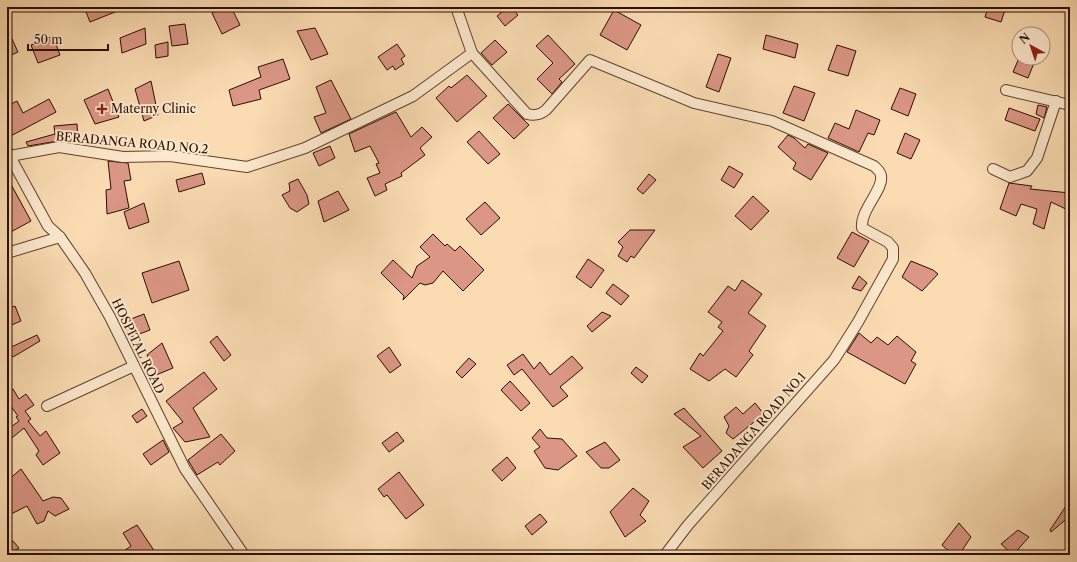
<svg xmlns="http://www.w3.org/2000/svg" width="1077" height="562" font-family="'Libre Caslon Text',serif">
<style>
.building{fill:#db9685;stroke:#2b0e00}
.lines{fill:none;stroke-linecap:round;stroke-linejoin:round}
.minor-casing{stroke:#5f422c;stroke-width:12}
.minor{stroke:#fce8cd;stroke-width:10}
.poi-dot{fill:#8f2418;stroke:#fce8cd;stroke-width:1.5}
.labels{text-anchor:middle;stroke-width:4;stroke-linejoin:round;paint-order:stroke}
.poi-label{font-size:12px;fill:#2b0e00;stroke:#fce8cd;text-anchor:start}
.street-label{font-size:12px;fill:#2b0e00;stroke:#fce8cd}
</style>
<rect width="100%" height="100%" fill="#fbdcb2"/>
<filter id="stains"><feTurbulence type="fractalNoise" baseFrequency=".005" numOctaves="4"/><feColorMatrix values="0 0 0 0 .2 0 0 0 0 .09 0 0 0 0 .02 0 0 0 .5 -.17"/></filter>
<radialGradient id="worn" r=".72"><stop offset=".6" stop-color="#630" stop-opacity="0"/><stop offset="1" stop-color="#630" stop-opacity=".3"/></radialGradient>
<g class="building">
<path d="M84,7H125V8L90,22Z"/>
<path d="M223,7H231L240,25L222,34L212,13Z"/>
<path d="M508,7H511L518,15L505,26L497,16Z"/>
<path d="M988,7H1006L1001,22L985,17Z"/>
<path d="M614,10L641,25L627,50L600,35Z"/>
<path d="M185,24L188,44L172,46L169,26Z"/>
<path d="M7,28L18,52L7,57Z"/>
<path d="M145,28L146,44L122,53L120,38Z"/>
<path d="M315,28L328,54L311,60L297,31Z"/>
<path d="M548,35L575,64L559,79L562,82L552,94L537,79L553,63L536,46Z"/>
<path d="M766,35L798,44L795,58L763,49Z"/>
<path d="M53,36L60,55L38,63L31,45Z"/>
<path d="M495,40L507,52L492,65L481,53Z"/>
<path d="M168,42V56L156,58L155,45Z"/>
<path d="M397,44L405,56L401,59L404,64L395,70L393,66L387,70L378,57Z"/>
<path d="M837,45L856,51L848,76L828,70Z"/>
<path d="M718,54L731,58L719,92L706,87Z"/>
<path d="M1019,58H1036L1028,78L1013,72Z"/>
<path d="M283,59L290,79L259,90L261,99L233,106L229,90L261,77L258,67Z"/>
<path d="M467,75L487,96L457,122L436,98L449,86L451,88Z"/>
<path d="M331,80L351,119L321,133L314,117L326,113L316,87Z"/>
<path d="M151,81L158,115L144,121L135,89Z"/>
<path d="M794,86L815,93L804,121L783,113Z"/>
<path d="M900,88L916,94L908,116L891,109Z"/>
<path d="M108,89L119,117L95,124L84,100Z"/>
<path d="M49,99L56,112L7,138V126L11,124L7,116V106L17,101L23,113Z"/>
<path d="M508,104L529,125L514,139L493,118Z"/>
<path d="M1038,105L1047,107L1044,118L1036,114Z"/>
<path d="M1009,108L1040,119L1035,131L1005,120Z"/>
<path d="M856,110L880,120L874,135L868,133L859,152L828,138L835,123L849,129Z"/>
<path d="M396,112L411,137L422,127L432,137L420,148L425,155L401,173L402,176L385,184L387,190L375,196L367,178L380,173L376,164L379,163L370,146L355,152L349,134Z"/>
<path d="M77,124L78,140L58,141L28,146L26,142L55,134L54,126Z"/>
<path d="M479,131L500,154L488,164L467,142Z"/>
<path d="M905,133L920,140L911,159L897,153Z"/>
<path d="M788,135L794,138L805,148L808,144L828,153L811,180L793,169L796,163L778,147Z"/>
<path d="M330,146L335,158L319,166L313,153Z"/>
<path d="M108,161L128,163L131,180L124,181L129,208L107,214L106,190L111,189Z"/>
<path d="M729,166L743,174L734,188L721,180Z"/>
<path d="M202,173L205,184L179,192L176,180Z"/>
<path d="M649,174L656,180L643,194L637,189Z"/>
<path d="M7,177L31,221L7,234Z"/>
<path d="M298,179L307,195L309,204L297,212L290,208L282,195L290,191L289,183Z"/>
<path d="M1009,183L1032,186L1030,189L1070,193V211L1051,202L1044,229L1033,224L1037,209L1021,204L1016,216L1000,209Z"/>
<path d="M338,191L349,210L324,222L318,201Z"/>
<path d="M753,196L769,211L751,230L735,216Z"/>
<path d="M485,202L500,218L481,235L466,219Z"/>
<path d="M144,203L149,222L129,229L124,212Z"/>
<path d="M630,230H655L634,258L631,256L627,262L618,256L623,247L618,242Z"/>
<path d="M852,232L869,241L854,267L837,258Z"/>
<path d="M433,234L445,246L447,244L455,251L460,246L484,270L463,291L443,271L433,283L425,285L420,283L403,300L404,296L381,273L393,260L412,278L417,266L430,257L420,247Z"/>
<path d="M588,259L604,270L591,288L576,277Z"/>
<path d="M179,261L189,290L152,303L142,273Z"/>
<path d="M911,261L933,270L938,274L922,291L902,277Z"/>
<path d="M859,276L867,283L861,291L852,288Z"/>
<path d="M742,280L762,294L748,313L766,326L749,351L753,355L736,377L725,369L709,381L690,369L700,353L703,356L723,331L718,327L722,322L708,312L728,286L735,291Z"/>
<path d="M613,284L629,296L621,305L606,293Z"/>
<path d="M15,306L21,321L7,327V309Z"/>
<path d="M602,312L611,316L592,332L587,326Z"/>
<path d="M144,314L150,330L129,338L123,322Z"/>
<path d="M859,333L871,343L877,337L888,345L897,336L916,352L911,361L916,364L905,384L847,352Z"/>
<path d="M37,335L40,341L13,357L7,352V349Z"/>
<path d="M217,336L231,355L224,361L210,342Z"/>
<path d="M162,343L173,368L156,375L147,355Z"/>
<path d="M389,347L401,365L390,373L377,356Z"/>
<path d="M523,354L534,369L540,362L550,375L572,356L583,368L560,387L568,396L553,407L522,369L514,375L507,365Z"/>
<path d="M469,358L476,364L462,378L456,372Z"/>
<path d="M636,367L648,376L642,383L631,373Z"/>
<path d="M204,372L217,389L193,408L210,437L185,442L173,428L183,422L166,401Z"/>
<path d="M510,381L530,403L521,411L501,390Z"/>
<path d="M13,389L19,399L26,394L34,405L25,411L31,419L28,421L40,436L46,431L60,453L43,465L36,455L39,451L24,428L7,442V430L19,421L16,417L18,416L7,401V393Z"/>
<path d="M755,403L764,414L733,439L726,433L729,426L724,417L736,407L743,414Z"/>
<path d="M684,408L722,451L703,468L683,447L701,436L674,414Z"/>
<path d="M142,409L147,416L137,423L132,416Z"/>
<path d="M540,429L547,438L562,439L577,456L558,470L545,468L534,451L540,447L532,438Z"/>
<path d="M397,432L404,441L389,452L382,443Z"/>
<path d="M221,434L235,451L220,465L218,462L197,475L188,460Z"/>
<path d="M163,440L169,452L151,465L143,454Z"/>
<path d="M605,442L620,460L609,468H601L586,452Z"/>
<path d="M507,457L516,468L502,481L492,470Z"/>
<path d="M21,469L43,501L53,497L61,498L69,509L55,516L48,511L44,521L37,524L27,506L7,516V481Z"/>
<path d="M399,472L424,505L406,519L387,495L384,497L378,489Z"/>
<path d="M633,488L649,501L640,515L646,521L625,537L610,512Z"/>
<path d="M1070,500V516L1051,532L1050,530Z"/>
<path d="M540,514L547,522L532,535L525,526Z"/>
<path d="M959,523L971,537L959,555H953L942,545Z"/>
<path d="M137,525L157,555H118L131,546L123,533Z"/>
<path d="M1018,530L1029,537L1013,555L1001,544Z"/>
<path d="M13,541L19,548L7,555V545Z"/>
</g>
<g class="lines">
<g class="minor-casing">
<g id="minor">
<path d="M456,7L472,53"/>
<path d="M1006,90L1070,105"/>
<path d="M7,151L48,226L60,237L85,273L110,317L185,469L244,555"/>
<path d="M10,156L59,147L123,157L170,156L247,167L305,148L413,96L472,53L527,114C535,116 540,115 546,110L590,60L694,103L772,121L874,166C877,169 881,172 881,176C884,189 860,210 862,228L888,242L893,248V259L858,322L834,360L688,525L665,555"/>
<path d="M993,169L1010,177L1027,171L1037,158L1056,101"/>
<path d="M7,253L60,237"/>
<path d="M47,406L134,366"/>
</g>
</g>
<use href="#minor" class="minor"/>
</g>
<path class="poi-dot" d="M100 103h4v4h4v4h-4v4h-4v-4h-4v-4h4z"/>
<g class="labels">
<g class="poi-label">
<text x="111" y="113">Materny Clinic</text>
</g>
<g class="street-label">
<text transform="translate(132 143) rotate(5)" y="4">BERADANGA ROAD NO.2</text>
<text transform="translate(138 346) rotate(64)" y="4">HOSPITAL ROAD</text>
<text transform="translate(754 431) rotate(-49)" y="4">BERADANGA ROAD NO.1</text>
</g>
</g>
<rect width="1077" height="562" fill="none" stroke="#fbdcb2" stroke-width="24"/>
<rect x="8" y="8" width="1061" height="546" fill="none" stroke="#2b0e00" stroke-width="2"/>
<rect x="12" y="12" width="1053" height="538" fill="none" stroke="#2b0e00"/>
<g transform="translate(1031 46) rotate(320)"><circle r="19" fill="#fce8cd" stroke="#a8917b"/>
<path d="M0-3L7 15L0 10L-7 15Z" fill="#8f2418"/>
<text y="-6" font-size="11" font-weight="bold" text-anchor="middle" fill="#2b0e00">N</text>
</g>
<path d="M28 44v6h80v-6" fill="none" stroke="#2b0e00" stroke-width="2"/>
<text x="34" y="44" font-size="12" fill="#2b0e00" stroke="#fce8cd" stroke-width="3" paint-order="stroke">50 m</text>
<rect width="100%" height="100%" filter="url(#stains)"/>
<rect width="100%" height="100%" fill="url(#worn)"/>
</svg>
